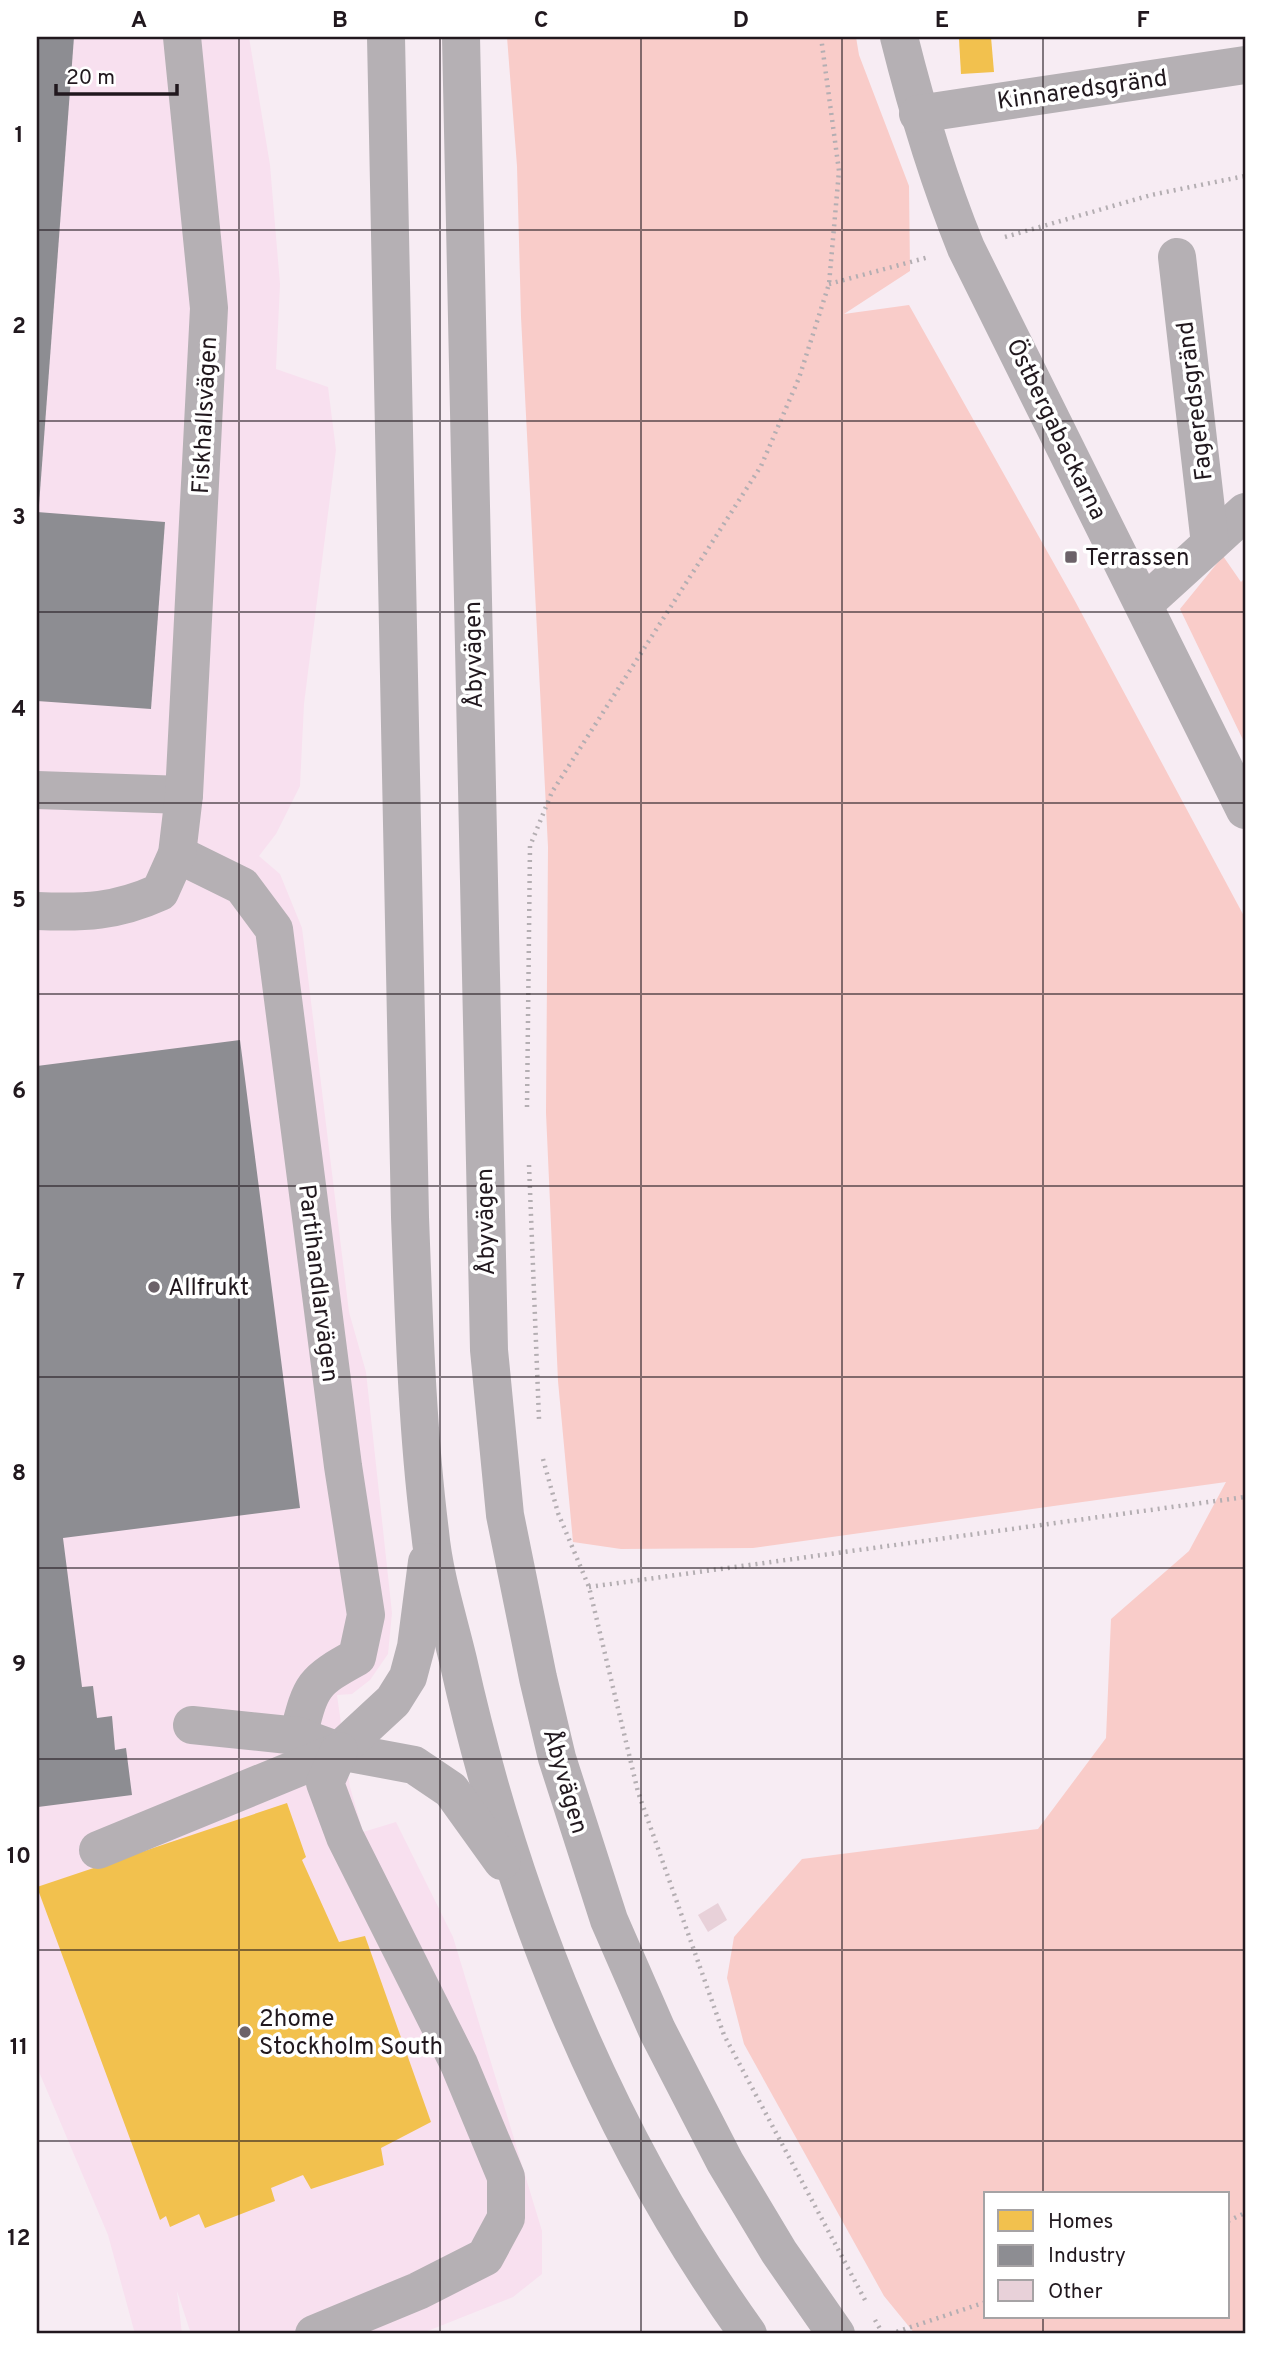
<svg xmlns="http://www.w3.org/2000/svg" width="1282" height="2371" font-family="Overpass,sans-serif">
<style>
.built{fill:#f8e0ef}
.green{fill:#f9ccc9;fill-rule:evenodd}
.homes{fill:#f2c14e}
.industry{fill:#8d8d92}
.building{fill:#e8d1d9}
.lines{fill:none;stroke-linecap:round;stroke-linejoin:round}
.path{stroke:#b4aeb2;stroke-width:4.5;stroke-dasharray:2 5;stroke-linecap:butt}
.minor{stroke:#b5b0b4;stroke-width:38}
.grid{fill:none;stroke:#21181e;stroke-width:2;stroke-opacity:0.55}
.poi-dot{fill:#6c6269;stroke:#fff;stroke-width:2.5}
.labels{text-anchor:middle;stroke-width:7;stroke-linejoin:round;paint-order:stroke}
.street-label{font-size:24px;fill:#21181e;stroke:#fff}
.poi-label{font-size:24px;fill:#21181e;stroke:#fff;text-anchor:start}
.neatline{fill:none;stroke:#21181e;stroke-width:2.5}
.grid-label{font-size:23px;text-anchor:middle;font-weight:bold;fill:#21181e}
</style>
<rect width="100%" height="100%" fill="#f7ecf3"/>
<path class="built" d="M37,37H249L270,165L280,284L276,369L328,387L336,450L304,704L300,786L276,834L259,856L280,874L302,928L349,1312L366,1372L392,1613L388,1654L370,1680L352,1694L337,1695L350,1787L363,1832L396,1822L453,1937L542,2231V2274L513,2297L420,2334H191L177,2291L182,2334H135L108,2235L37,2067Z"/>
<g class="green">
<path d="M507,37H856L859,55L909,186L910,271L844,314L909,305L1075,601L1245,918V2334H915L884,2296L744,2044L727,1978L734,1937L802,1859L1038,1829L1106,1738L1111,1619L1189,1551L1226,1482L753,1548L621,1549L573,1542L558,1381L546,1113L548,847L521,317L517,166ZM986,2194H1228V2317H986Z"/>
<path d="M1223,556L1241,582L1245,578V744L1180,609Z"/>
</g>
<g class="homes">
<path d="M991,37L994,72L961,74L959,39Z"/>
<path d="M287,1803L306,1857L302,1860L339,1942L365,1936L431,2122L381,2148L384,2165L311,2189L303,2175L271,2188L275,2201L205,2228L199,2214L170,2227L166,2216L160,2220L37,1887Z"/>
</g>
<g class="industry">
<path d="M37,37H74L39,505H37Z"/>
<path d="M37,512L165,522L151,709L37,701Z"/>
<path d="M240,1040L300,1508L63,1538L82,1687L93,1686L97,1718L112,1716L115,1750L126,1748L132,1795L38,1807L37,1066Z"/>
</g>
<path class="building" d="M718,1903L727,1920L708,1932L698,1915Z"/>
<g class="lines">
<g class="path">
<path d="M1005,237L1151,195L1245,176"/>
<path d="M829,284L929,257"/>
<path d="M527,1107L530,846L552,792L761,466L799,378L829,284L839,171L821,37"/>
<path d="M529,1165L539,1419"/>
<path d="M543,1459L558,1513L589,1587L638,1792L724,2035L865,2300"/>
<path d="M589,1587L1245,1497"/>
<path d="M1228,2221L1245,2213"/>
<path d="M875,2320L883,2334"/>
<path d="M890,2334L986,2302"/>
</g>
<g class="minor">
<path d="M386,37L410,1217C414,1322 417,1428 430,1532C434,1575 448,1618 458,1660C511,1899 605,2135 748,2334"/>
<path d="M461,37L489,1350L505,1515L538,1678L557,1758L609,1920L657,2030L725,2162L779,2252L836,2334"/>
<path d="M899,37C917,109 938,179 966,248L1245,810"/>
<path d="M918,114L1245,65"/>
<path d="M1210,544L1245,512"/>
<path d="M1144,604L1210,544L1177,257"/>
<path d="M37,790L184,795"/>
<path d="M177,854L242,886L274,929L343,1466L366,1615L357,1657C311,1682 311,1686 298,1736"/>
<path d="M37,911C84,913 116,912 160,892L177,854L184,795L209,308L182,37"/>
<path d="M192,1725L298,1736L339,1751L414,1765L451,1790L502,1861"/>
<path d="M98,1850L339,1751L393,1701L408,1677L416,1647L427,1562"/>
<path d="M314,2334L418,2291L485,2257L506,2218V2177L459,2064L345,1837L325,1783L339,1751"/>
</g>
</g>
<path class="grid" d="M239,37V2334M440,37V2334M641,37V2334M842,37V2334M1043,37V2194M37,230H1245M37,421H1245M37,612H1245M37,803H1245M37,994H1245M37,1186H1245M37,1377H1245M37,1568H1245M37,1759H1245M37,1950H1245M37,2141H1245M1043,2317V2334"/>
<g class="poi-dot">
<rect x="1064" y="550" width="14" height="14" rx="3.5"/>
<circle cx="154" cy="1287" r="7"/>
<circle cx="245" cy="2032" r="7"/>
</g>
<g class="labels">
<g class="street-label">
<text transform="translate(1082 89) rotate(-8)" y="8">Kinnaredsgränd</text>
<text transform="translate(1194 401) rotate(-97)" y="8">Fageredsgränd</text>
<text transform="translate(204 415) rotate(-87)" y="8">Fiskhallsvägen</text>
<text transform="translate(1057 429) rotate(64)" y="8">Östbergabackarna</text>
<text transform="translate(473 655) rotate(-91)" y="8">Åbyvägen</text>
<text transform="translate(485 1222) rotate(-91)" y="8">Åbyvägen</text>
<text transform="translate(319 1283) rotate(83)" y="8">Partihandlarvägen</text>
<text transform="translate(566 1781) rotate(74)" y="8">Åbyvägen</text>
</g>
<g class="poi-label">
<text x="1085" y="565">Terrassen</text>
<text x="168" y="1295">Allfrukt</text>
<text x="259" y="2026">2home<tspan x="259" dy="28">Stockholm South</tspan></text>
</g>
</g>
<rect width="1282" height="2371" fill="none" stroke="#ffffff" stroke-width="77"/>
<rect x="984" y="2192" width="245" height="126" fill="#ffffff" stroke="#a6a3a5" stroke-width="2"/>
<rect x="998" y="2210" width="35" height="21" fill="#f2c14e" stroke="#a6a3a5" stroke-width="2"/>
<text x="1048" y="2228" font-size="21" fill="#21181e">Homes</text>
<rect x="998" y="2245" width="35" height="21" fill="#8d8d92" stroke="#a6a3a5" stroke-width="2"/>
<text x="1048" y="2262" font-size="21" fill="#21181e">Industry</text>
<rect x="998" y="2280" width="35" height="21" fill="#e8d1d9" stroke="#a6a3a5" stroke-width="2"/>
<text x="1048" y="2298" font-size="21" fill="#21181e">Other</text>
<path d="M56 84v10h121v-10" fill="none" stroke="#21181e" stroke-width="3.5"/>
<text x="66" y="84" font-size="21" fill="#21181e" stroke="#ffffff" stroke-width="5" paint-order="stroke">20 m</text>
<rect x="38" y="38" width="1206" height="2294" class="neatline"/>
<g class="grid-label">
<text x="139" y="27">A</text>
<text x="340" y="27">B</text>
<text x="541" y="27">C</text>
<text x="741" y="27">D</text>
<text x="942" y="27">E</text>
<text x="1143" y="27">F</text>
<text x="19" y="142">1</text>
<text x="19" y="333">2</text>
<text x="19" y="524">3</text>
<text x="19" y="716">4</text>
<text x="19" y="907">5</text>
<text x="19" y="1098">6</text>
<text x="19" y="1289">7</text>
<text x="19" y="1480">8</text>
<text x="19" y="1671">9</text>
<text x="19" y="1863">10</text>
<text x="19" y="2054">11</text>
<text x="19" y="2245">12</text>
</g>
</svg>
